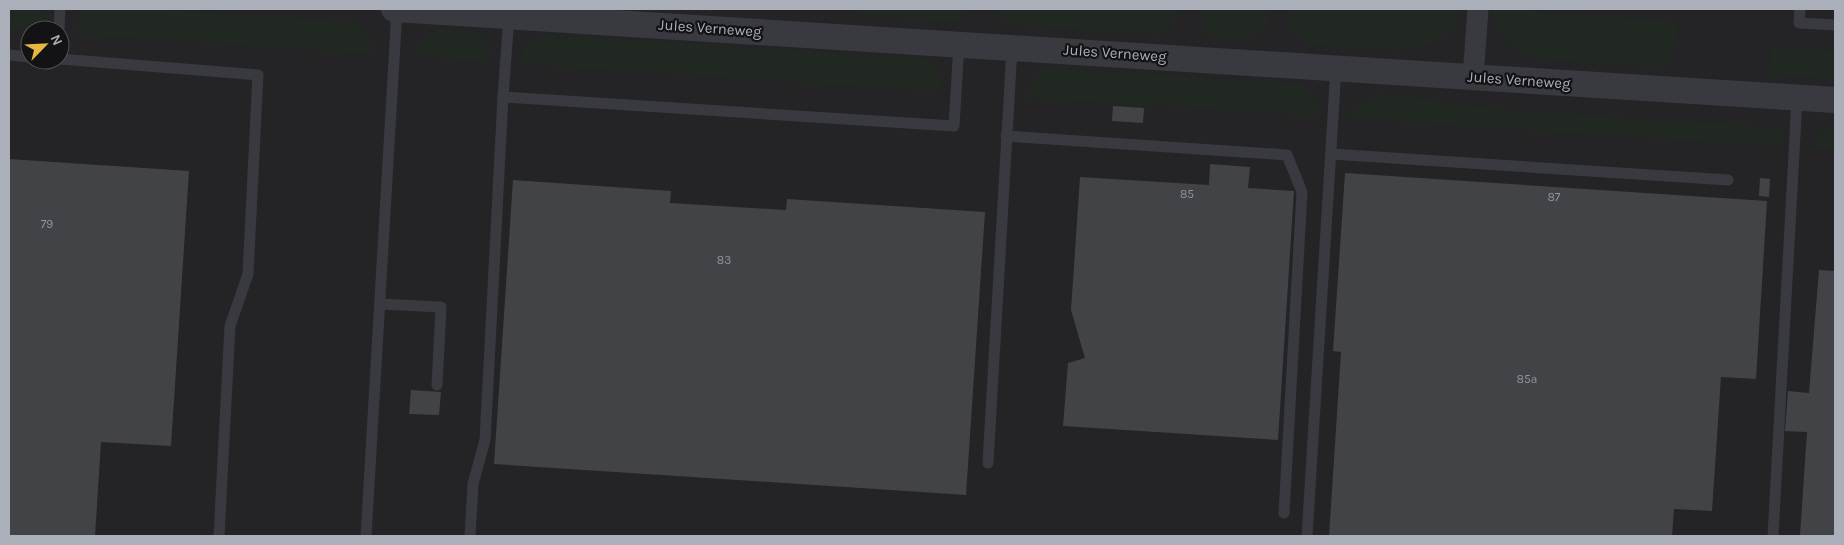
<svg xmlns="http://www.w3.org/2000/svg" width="1844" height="545" font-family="Karla,sans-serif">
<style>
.built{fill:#242427;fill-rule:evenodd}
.green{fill:#202821}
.building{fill:#424347}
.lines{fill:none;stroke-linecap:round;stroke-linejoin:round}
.service{stroke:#393a3f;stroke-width:11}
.minor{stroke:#393a3f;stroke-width:21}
.tertiary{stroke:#393a3f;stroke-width:26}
.labels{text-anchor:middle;stroke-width:4.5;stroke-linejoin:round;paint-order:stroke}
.number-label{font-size:12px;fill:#91949c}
.street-label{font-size:15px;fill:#abafb9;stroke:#131315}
</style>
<rect width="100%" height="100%" fill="#18181a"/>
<path class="built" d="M9,9H1835V536H9ZM30,30H60V60H30Z"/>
<g class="green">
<path d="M9,9H37L43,15L42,30L9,29Z"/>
<path d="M82,9H153L355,22L372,42V54L77,34L79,11Z"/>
<path d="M858,9H967L961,22L863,16Z"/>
<path d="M998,9H1176V16L1166,32V35L1003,25L1004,21Z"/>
<path d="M1201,9H1269L1268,23L1248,41L1208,38L1209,35L1200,17Z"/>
<path d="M1291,9H1461C1443,53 1412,51 1371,49C1350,47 1329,46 1308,45L1290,24Z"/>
<path d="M1492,9H1530L1540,13L1677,21L1675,47L1662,68L1537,59C1513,51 1497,35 1492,9Z"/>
<path d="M439,28L475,31L490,48V62L417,57L418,45Z"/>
<path d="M544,34L927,59L942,75L941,92L522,64L524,49Z"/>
<path d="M1772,47L1835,51V79L1770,75Z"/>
<path d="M1040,67L1303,84L1319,106V120L1313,116L1302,115L1149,105L1144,109L1113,106L1109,102L1032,98L1021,108L1040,70Z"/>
<path d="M1376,93L1493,109L1774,127L1783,136L1782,147L1371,120L1360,119L1350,122L1352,111Z"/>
<path d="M1830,126H1835V150L1814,149L1815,141Z"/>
</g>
<g class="building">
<path d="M1113,106L1144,108L1143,123L1112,121Z"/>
<path d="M9,159L189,171L171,446L101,442L95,536H9Z"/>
<path d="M1210,164L1250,167L1248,188L1294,191L1278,440L1063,426L1068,363L1085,358L1071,310L1080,177L1209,185Z"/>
<path d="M1345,173L1767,201L1756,379L1721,377L1712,511L1674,509L1672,536H1329L1341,352L1333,351Z"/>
<path d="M1760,178L1770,179L1769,197L1759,196Z"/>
<path d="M513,180L671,191L670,203L786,210L787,199L985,212L966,495L494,464Z"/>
<path d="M1819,270L1835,271V536L1800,535L1807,432L1785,431L1788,391L1809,393Z"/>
<path d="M411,390L441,392L439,415L409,414Z"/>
</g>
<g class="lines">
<g class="service">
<path d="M1800,9L1799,23L1835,25"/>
<path d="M509,16L503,97L954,126L959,44"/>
<path d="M59,30L60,9"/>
<path d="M9,55L30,57"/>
<path d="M60,59L258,75L248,274L230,326L219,536"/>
<path d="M1006,136L1287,155L1302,192L1284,513"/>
<path d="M1331,154L1728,180"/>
<path d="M380,304L441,307L437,385"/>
<path d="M988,463L1012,48"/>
<path d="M366,536L397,9"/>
<path d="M470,536L473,484L485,440L503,97"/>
<path d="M1307,536L1336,68"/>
<path d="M1773,536L1797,98"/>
</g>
<path class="minor" d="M1473,77L1478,9"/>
<path class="tertiary" d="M394,9L1835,100"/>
</g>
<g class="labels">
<g class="number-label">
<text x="1187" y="198">85</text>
<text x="1554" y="201">87</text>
<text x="47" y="228">79</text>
<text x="724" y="264">83</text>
<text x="1527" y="383">85a</text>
</g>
<g class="street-label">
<text transform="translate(710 28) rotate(4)" y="5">Jules Verneweg</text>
<text transform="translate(1115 53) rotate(4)" y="5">Jules Verneweg</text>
<text transform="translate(1519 80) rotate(4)" y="5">Jules Verneweg</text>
</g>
</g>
<rect width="1844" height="545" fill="none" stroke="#abafb9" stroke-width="20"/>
<g transform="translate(45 45) rotate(66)"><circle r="24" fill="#131315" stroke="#505157"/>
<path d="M0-4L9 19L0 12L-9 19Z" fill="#e9b641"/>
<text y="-8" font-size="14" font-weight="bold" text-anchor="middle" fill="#abafb9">N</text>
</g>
</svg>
